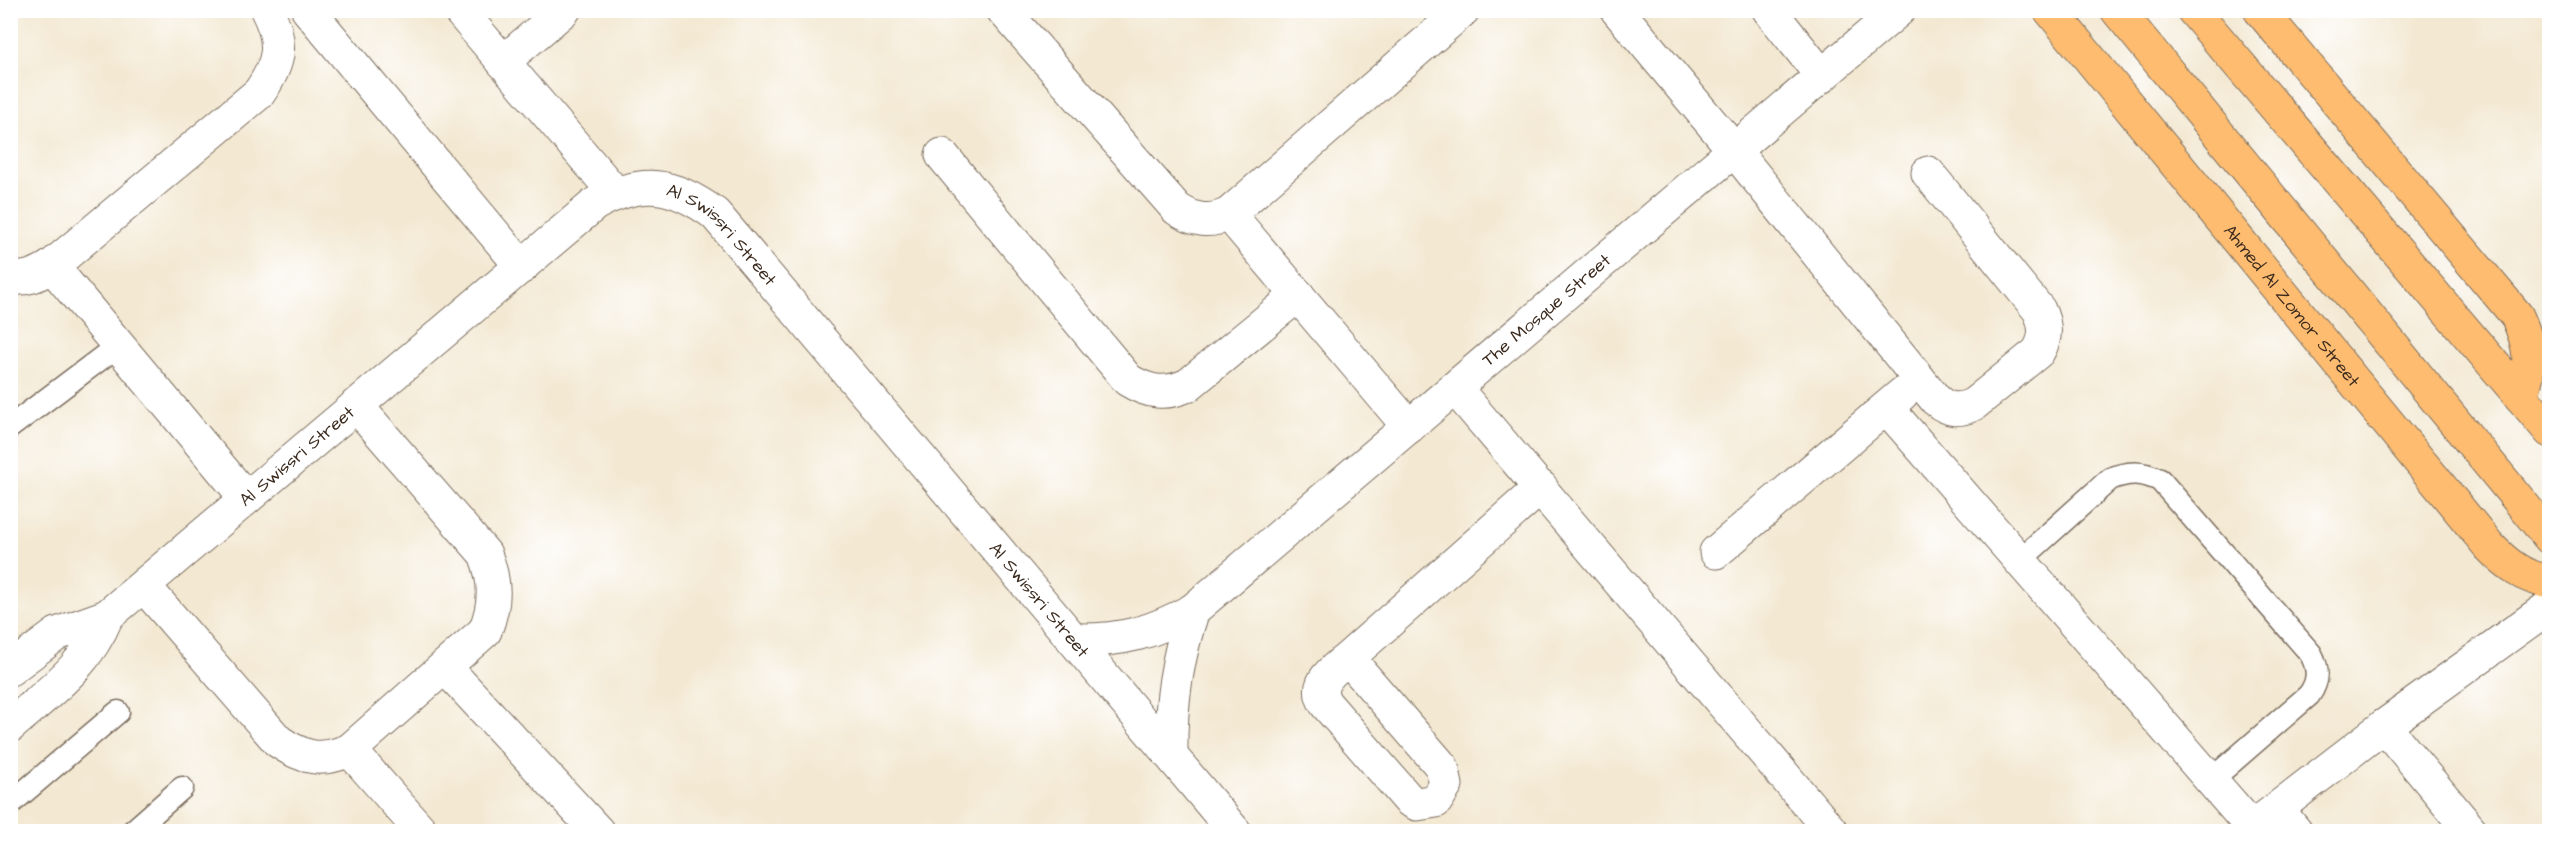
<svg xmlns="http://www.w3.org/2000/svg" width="2560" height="842" font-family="'Architects Daughter',sans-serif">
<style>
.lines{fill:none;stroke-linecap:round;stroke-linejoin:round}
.service-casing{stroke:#7b6c5d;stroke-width:25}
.minor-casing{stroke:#7b6c5d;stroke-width:35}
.primary-casing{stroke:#7b6c5d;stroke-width:35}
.service{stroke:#fff;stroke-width:22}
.minor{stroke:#fff;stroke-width:33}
.primary{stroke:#fdbc70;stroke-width:33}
.labels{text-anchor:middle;stroke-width:4.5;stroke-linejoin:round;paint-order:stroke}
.street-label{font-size:18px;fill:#3b2a1e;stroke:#fff}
</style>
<rect width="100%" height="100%" fill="#fff"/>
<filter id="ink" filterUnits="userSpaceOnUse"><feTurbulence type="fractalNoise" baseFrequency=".0167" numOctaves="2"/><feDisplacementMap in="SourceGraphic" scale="12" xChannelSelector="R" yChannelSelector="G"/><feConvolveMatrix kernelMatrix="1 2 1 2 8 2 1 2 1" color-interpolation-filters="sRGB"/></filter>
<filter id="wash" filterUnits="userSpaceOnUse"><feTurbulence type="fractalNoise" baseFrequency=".008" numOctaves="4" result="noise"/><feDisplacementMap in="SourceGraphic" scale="24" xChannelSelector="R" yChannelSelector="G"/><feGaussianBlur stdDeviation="1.35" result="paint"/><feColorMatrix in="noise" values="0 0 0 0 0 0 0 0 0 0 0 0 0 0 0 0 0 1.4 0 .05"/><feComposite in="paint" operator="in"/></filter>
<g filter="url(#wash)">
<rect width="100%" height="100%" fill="#f3e8d2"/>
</g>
<g filter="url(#ink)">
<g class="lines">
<g class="service-casing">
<g id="service">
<path d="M10,427L120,344"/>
<path d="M2019,561L2110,479C2129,471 2142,472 2160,480L2311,654C2319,669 2319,681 2309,695L2210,781"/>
<path d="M10,804L118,712"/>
<path d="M132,832L182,788"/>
</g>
</g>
<g class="minor-casing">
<g id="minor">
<path d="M308,10L522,267"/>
<path d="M459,10L615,193"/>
<path d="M1003,10L1177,209C1195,221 1210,223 1229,214L1463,10"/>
<path d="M1617,10L1734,150L1936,400C1949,411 1959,411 1974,404L2038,352C2047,337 2046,325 2039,310L1928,173"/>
<path d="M1769,10L1822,76"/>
<path d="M503,62L564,10"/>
<path d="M942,155L1128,380C1149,393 1166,395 1188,385L1298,295"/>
<path d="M1229,214L1409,427"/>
<path d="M52,266L246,498"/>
<path d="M10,277C26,281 39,274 52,266L259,93C280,63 284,44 267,10"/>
<path d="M1455,388L1832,832"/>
<path d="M1887,408L2256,832"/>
<path d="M1716,552L1902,394"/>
<path d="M144,586L278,741C304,759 321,762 350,750L485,631C496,603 496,582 485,554L356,405"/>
<path id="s1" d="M1074,640C1121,641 1152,633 1193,610L1899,10"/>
<path d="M1348,658L1442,767L1446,785L1436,801L1417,804L1409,800L1326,704C1312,683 1334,670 1348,658L1541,487"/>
<path d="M445,667L598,832"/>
<path id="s2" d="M10,669L57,634L107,616L595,204C642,178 673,183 715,214L1235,832"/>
<path d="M10,726C50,691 87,666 107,616"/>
<path d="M2384,726L2472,832"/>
<path d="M350,750L422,832"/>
<path d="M1171,753C1170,703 1177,657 1193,610"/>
<path d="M2277,809L2296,832"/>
<path d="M2253,827L2384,726L2550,606"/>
</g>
</g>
<g class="primary-casing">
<g id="primary">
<path id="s3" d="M2050,10L2489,546C2507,565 2523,577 2550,582"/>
<path d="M2117,10L2550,538"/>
<path d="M2193,10L2550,431"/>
<path d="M2260,10L2517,316C2532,349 2532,363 2521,397"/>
</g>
</g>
<use href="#service" class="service"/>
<use href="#minor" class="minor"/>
<use href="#primary" class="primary"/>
</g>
</g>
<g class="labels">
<g class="street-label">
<text dy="6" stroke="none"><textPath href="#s2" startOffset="898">Al Swissri Street</textPath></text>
<text dy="6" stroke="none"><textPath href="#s3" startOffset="382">Ahmed Al Zomor Street</textPath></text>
<text dy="6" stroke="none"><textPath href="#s1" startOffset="588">The Mosque Street</textPath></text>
<text dy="6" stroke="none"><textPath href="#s2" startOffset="360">Al Swissri Street</textPath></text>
<text dy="6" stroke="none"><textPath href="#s2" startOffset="1384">Al Swissri Street</textPath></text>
</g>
</g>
<rect width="2560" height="842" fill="none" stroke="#fff" stroke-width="36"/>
</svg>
